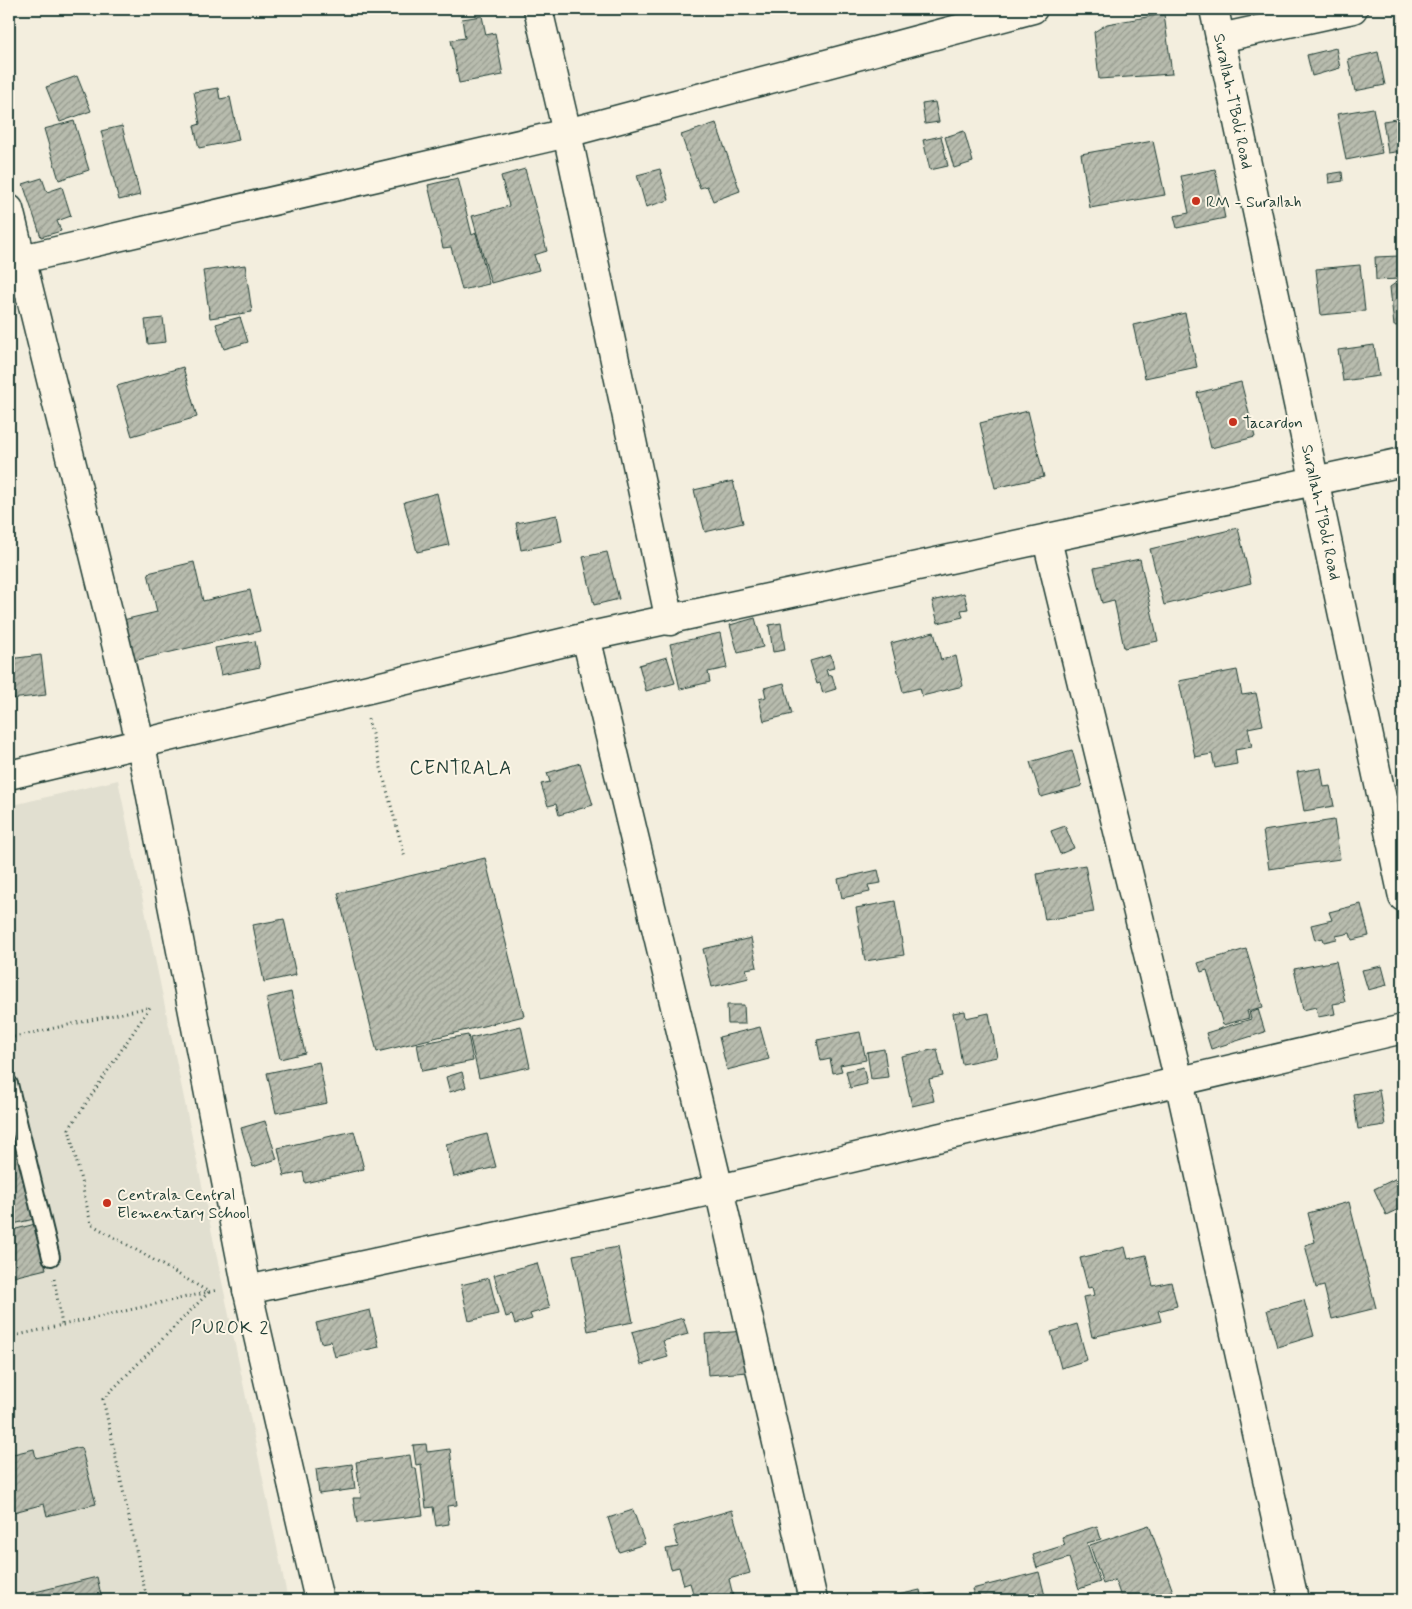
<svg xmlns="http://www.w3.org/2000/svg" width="1412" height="1609" font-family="Mynerve,sans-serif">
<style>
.built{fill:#e1dfd0}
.building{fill:url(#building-hatch);stroke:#1f3d34}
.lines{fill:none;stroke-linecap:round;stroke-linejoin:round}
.lane-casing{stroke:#1f3d34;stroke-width:20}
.street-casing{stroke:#1f3d34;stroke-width:31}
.primary-casing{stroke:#1f3d34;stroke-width:31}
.path{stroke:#1f3d34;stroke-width:3;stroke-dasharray:1 4;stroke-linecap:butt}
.lane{stroke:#fcf5e5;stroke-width:16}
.street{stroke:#fcf5e5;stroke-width:28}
.primary{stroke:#fcf5e5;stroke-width:28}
.poi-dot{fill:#c8321e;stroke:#fcf5e5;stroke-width:2}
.labels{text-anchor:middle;stroke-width:4;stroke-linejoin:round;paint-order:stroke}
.street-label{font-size:16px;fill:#1f3d34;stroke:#fcf5e5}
.poi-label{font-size:16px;fill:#1f3d34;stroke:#fcf5e5;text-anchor:start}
.neighbourhood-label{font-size:18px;letter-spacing:1px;fill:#1f3d34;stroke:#fcf5e5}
.quarter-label{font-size:19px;letter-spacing:1px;fill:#1f3d34;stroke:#fcf5e5}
</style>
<defs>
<pattern id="building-hatch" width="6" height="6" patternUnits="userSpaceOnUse" patternTransform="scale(1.25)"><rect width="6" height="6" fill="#b8bcae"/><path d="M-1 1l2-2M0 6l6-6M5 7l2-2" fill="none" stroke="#959a8e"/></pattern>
</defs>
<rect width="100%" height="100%" fill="#f3eede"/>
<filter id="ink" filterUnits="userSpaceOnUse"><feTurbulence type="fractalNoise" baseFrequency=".02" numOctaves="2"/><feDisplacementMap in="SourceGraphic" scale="10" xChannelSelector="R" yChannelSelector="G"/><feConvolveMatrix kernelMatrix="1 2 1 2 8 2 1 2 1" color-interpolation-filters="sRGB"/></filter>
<g filter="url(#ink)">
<path class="built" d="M118,780L288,1600H9V806Z"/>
<g class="building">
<path d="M1164,14L1172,74L1099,79L1094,32L1107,24Z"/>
<path d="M482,16L486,35L495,33L503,75L459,83L451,40L465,38L462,19Z"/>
<path d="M1336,48L1340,68L1312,76L1307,55Z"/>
<path d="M1378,52L1385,85L1355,91L1348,59Z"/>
<path d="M77,76L91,111L60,122L46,87Z"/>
<path d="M218,88L220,99L230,97L239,140L199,148L194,126L200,124L194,92Z"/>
<path d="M935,102L939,122L925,124L922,104Z"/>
<path d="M1373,108L1382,153L1346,160L1337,114Z"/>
<path d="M1403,118V151L1388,153L1383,121Z"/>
<path d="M74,121L89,170L59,180L44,129Z"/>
<path d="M716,123L740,191L713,201L707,186L700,188L681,135Z"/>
<path d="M122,126L140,195L119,200L101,131Z"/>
<path d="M964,131L973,162L954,168L945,137Z"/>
<path d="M941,136L948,166L930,170L923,140Z"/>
<path d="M1153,141L1165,195L1090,208L1081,154Z"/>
<path d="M525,169L547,251L534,255L539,270L491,283L472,216L509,206L501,176Z"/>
<path d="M660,169L669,200L646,207L637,175Z"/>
<path d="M1215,169L1225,218L1177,228L1174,216L1189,213L1181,176Z"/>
<path d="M1342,172L1343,181L1329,183L1328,174Z"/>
<path d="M42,178L47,192L62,187L71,216L57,221L61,231L41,237L23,184Z"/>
<path d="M458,178L472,235L476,233L489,284L462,290L451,247L443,248L428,185Z"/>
<path d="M1399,256L1401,279L1376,280L1375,257Z"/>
<path d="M245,265L252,312L210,318L203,271Z"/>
<path d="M1360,265L1365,311L1321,315L1316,269Z"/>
<path d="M1403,278V325L1394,326L1390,287Z"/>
<path d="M1185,313L1197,367L1145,378L1133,325Z"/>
<path d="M240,317L248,342L224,349L216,324Z"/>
<path d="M163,318L166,342L148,344L145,320Z"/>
<path d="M1374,345L1379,376L1343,381L1338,350Z"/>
<path d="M183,367L197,417L132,436L117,386Z"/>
<path d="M1241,382L1255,437L1211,448L1197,393Z"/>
<path d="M1028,411L1044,477L995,488L980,423Z"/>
<path d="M733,481L743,523L705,532L694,490Z"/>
<path d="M437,493L449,545L417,552L404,502Z"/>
<path d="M557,515L562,542L521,550L516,523Z"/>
<path d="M1238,528L1251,583L1164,605L1150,549Z"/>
<path d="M607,552L619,599L594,605L583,557Z"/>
<path d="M1140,559L1158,641L1124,648L1114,600L1102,603L1094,568Z"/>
<path d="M194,562L203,601L250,590L260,631L133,661L123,620L157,612L148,573Z"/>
<path d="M964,593L968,609L961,610L963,617L938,623L932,601Z"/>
<path d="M755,618L763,647L738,653L730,625Z"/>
<path d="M781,623L785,650L773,652L769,625Z"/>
<path d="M934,632L941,660L956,656L963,686L922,696L920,688L903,692L891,643Z"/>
<path d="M720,633L727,668L708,672L710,682L680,689L670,644Z"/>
<path d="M255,641L260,667L221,675L215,648Z"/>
<path d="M41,655L46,695L11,699L9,659Z"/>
<path d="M831,655L834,668L826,670L828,676L832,675L836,689L823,693L820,683L817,684L810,661Z"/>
<path d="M667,657L675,683L646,691L639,665Z"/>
<path d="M1237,670L1242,695L1256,693L1263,725L1248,728L1252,747L1235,750L1237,764L1215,768L1212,754L1195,757L1179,681Z"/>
<path d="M784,683L792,714L764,721L759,699L766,697L764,688Z"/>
<path d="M1072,750L1082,786L1041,797L1030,762Z"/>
<path d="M580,763L593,805L559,815L556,804L548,806L541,784L550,782L547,773Z"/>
<path d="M1321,768L1324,787L1330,786L1334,806L1304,811L1297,772Z"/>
<path d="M1334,820L1340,859L1269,869L1263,831Z"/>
<path d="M1065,826L1074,848L1060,854L1051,831Z"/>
<path d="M485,858L524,1016L377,1052L338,893Z"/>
<path d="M1085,865L1094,912L1045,920L1037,874Z"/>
<path d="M878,870L881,883L868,885L870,892L842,898L838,879Z"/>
<path d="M895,901L904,955L865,961L856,908Z"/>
<path d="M1361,904L1369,936L1352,940L1350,933L1336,936L1337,939L1324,942L1323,938L1315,940L1311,925L1332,920L1329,912Z"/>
<path d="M284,919L296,975L264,982L253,925Z"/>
<path d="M751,938L757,967L746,969L749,978L712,987L703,949Z"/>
<path d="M1246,949L1263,1007L1247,1011L1249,1018L1223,1025L1207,970L1201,972L1198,963Z"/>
<path d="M1336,961L1345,1002L1333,1004L1335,1014L1318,1017L1316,1007L1303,1010L1294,969Z"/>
<path d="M1382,966L1387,985L1368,990L1362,970Z"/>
<path d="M291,992L305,1053L280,1059L266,998Z"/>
<path d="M727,1005H744L745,1024H728Z"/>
<path d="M1258,1009L1265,1032L1211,1049L1206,1033L1251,1019L1249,1012Z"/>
<path d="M965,1011L966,1018L989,1013L997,1057L962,1064L953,1013Z"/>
<path d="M521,1026L530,1067L479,1078L470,1038Z"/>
<path d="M760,1027L769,1059L727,1070L719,1037Z"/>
<path d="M860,1032L866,1060L840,1065L842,1071L833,1073L830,1059L821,1061L817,1040Z"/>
<path d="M468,1035L473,1061L422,1071L417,1044Z"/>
<path d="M884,1049L888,1077L871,1079L867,1052Z"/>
<path d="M937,1049L943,1076L929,1079L934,1101L912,1106L901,1056Z"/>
<path d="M319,1062L327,1103L276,1113L267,1073Z"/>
<path d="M863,1067L867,1084L850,1088L846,1071Z"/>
<path d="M462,1072L466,1087L450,1092L446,1077Z"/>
<path d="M1379,1090L1385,1125L1358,1129L1353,1094Z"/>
<path d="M9,1111L34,1219L9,1225Z"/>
<path d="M265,1121L277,1159L253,1167L241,1128Z"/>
<path d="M354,1131L364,1169L305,1183L303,1172L284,1176L278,1148Z"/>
<path d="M487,1134L496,1167L454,1177L446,1144Z"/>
<path d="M1403,1175V1207L1386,1215L1374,1189Z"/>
<path d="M1349,1202L1376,1308L1332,1319L1324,1286L1316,1288L1305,1245L1315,1242L1308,1213Z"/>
<path d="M35,1224L46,1269L9,1278V1231Z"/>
<path d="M618,1247L633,1322L588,1331L573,1255Z"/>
<path d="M1125,1247L1128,1259L1146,1255L1153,1286L1171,1282L1177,1306L1158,1311L1161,1321L1092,1337L1083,1297L1095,1295L1093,1287L1088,1288L1080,1258Z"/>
<path d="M537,1263L550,1308L530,1314L532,1319L515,1324L512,1315L506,1317L494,1275Z"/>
<path d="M489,1278L498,1314L469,1321L461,1285Z"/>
<path d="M1304,1300L1314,1336L1277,1347L1267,1310Z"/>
<path d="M370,1310L379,1347L335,1357L331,1341L321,1343L316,1323Z"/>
<path d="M683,1318L688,1334L663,1341L668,1357L641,1365L632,1332Z"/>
<path d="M1077,1324L1087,1360L1061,1368L1051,1332Z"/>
<path d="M745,1331L748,1372L708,1375L705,1334Z"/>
<path d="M426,1444L427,1452L450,1449L457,1505L447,1506L449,1524L436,1526L433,1507L426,1508L421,1464L416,1465L413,1445Z"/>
<path d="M81,1447L96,1504L47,1516L44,1504L14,1512L9,1491V1455L34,1449L36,1458Z"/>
<path d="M410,1455L412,1468H416L423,1515L357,1523L353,1498H361L356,1462Z"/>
<path d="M352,1464L355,1489L319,1494L316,1469Z"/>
<path d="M1403,1471V1491L1398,1472Z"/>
<path d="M633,1510L645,1544L619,1552L608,1518Z"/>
<path d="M732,1510L750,1573L729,1579L734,1600H695L690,1583L684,1585L679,1567L671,1569L666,1549L678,1547L673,1527Z"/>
<path d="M1149,1525L1176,1600H1122L1115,1580L1103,1584L1090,1545Z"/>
<path d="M1097,1526L1101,1539L1087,1543L1100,1582L1079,1589L1069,1558L1037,1568L1033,1555L1065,1545L1062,1537Z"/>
<path d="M1039,1572L1046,1600H975L972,1589Z"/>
<path d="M97,1577L102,1600H33L31,1593Z"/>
<path d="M920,1590L922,1600H885V1598Z"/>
<path d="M935,1593L936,1600H926L925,1595Z"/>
<path d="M465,1595L466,1600H430Z"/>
</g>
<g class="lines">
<g class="lane-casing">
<path id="lane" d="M9,1084L51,1257"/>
</g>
<g class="street-casing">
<g id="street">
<path d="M538,9L567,133L670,621"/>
<path d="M1220,38L1353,9"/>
<path d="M9,209L141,745L246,1284L319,1600"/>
<path d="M9,262L567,133L1033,9"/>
<path d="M1047,540L1179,1081L1294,1600"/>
<path d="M586,637L719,1189L813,1600"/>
<path d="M9,775L586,637L1403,462"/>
<path d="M247,1290L719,1189L1403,1029"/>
</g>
</g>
<g class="primary-casing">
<path id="primary" d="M1214,9L1403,897"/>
</g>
<g class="path">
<path d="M368,719L405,858"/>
<path d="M9,1038L150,1007L69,1129L91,1224L209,1292L103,1399L145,1591"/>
<path d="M54,1279L62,1325"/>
<path d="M9,1337L218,1290"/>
</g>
<use href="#lane" class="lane"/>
<use href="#street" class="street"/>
<use href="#primary" class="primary"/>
</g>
</g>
<g class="poi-dot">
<circle cx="1196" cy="201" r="5"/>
<circle cx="1233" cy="422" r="5"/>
<circle cx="107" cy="1203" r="5"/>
</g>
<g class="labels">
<g class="street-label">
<text transform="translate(1234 101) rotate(78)" y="6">Surallah-T'Boli Road</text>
<text transform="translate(1322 512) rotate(78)" y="6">Surallah-T'Boli Road</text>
</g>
<g class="poi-label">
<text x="1206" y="207">RM - Surallah</text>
<text x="1243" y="428">Tacardon</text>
<text x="117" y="1200">Centrala Central<tspan x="117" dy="18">Elementary School</tspan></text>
</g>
<g class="neighbourhood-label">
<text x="230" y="1333">PUROK 2</text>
</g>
<g class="quarter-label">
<text x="461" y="774">CENTRALA</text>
</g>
</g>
<rect width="1412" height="1609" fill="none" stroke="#fcf5e5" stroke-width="30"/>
<rect x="15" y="15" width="1382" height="1579" fill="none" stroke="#1f3d34" stroke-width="2" filter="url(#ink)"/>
</svg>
